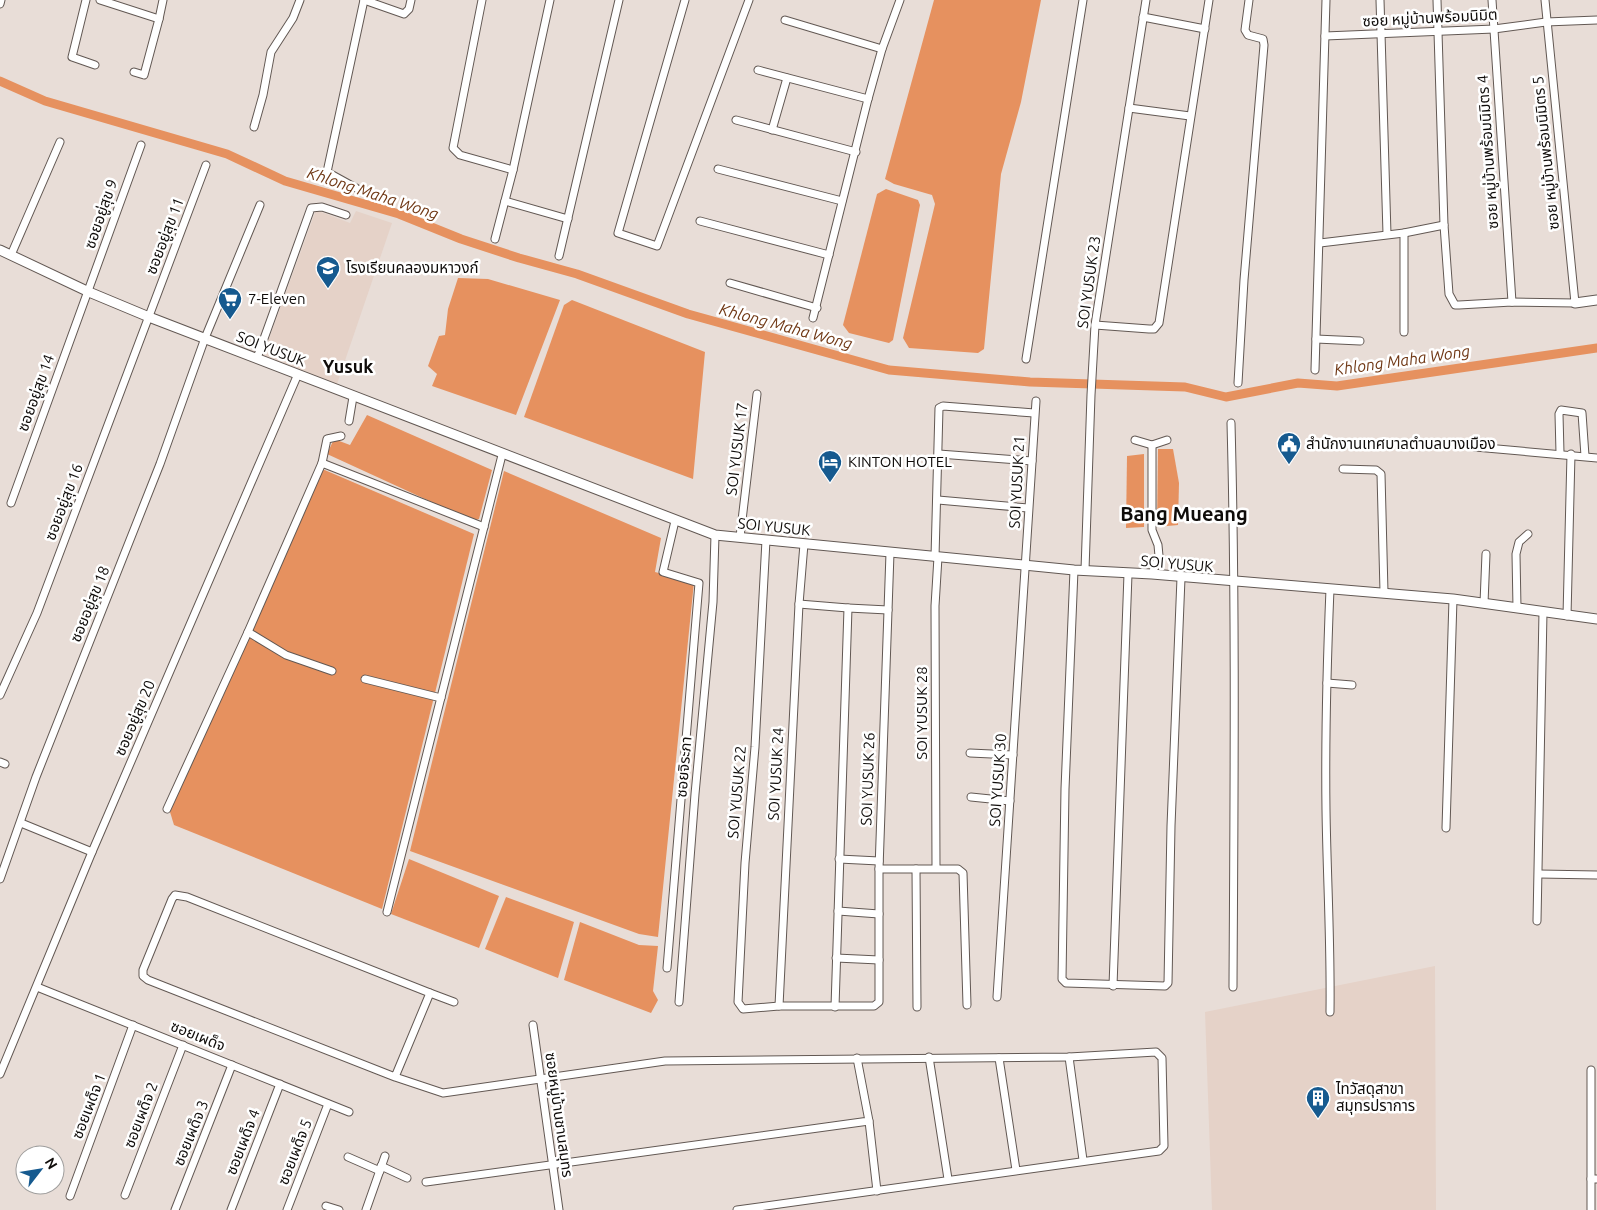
<svg xmlns="http://www.w3.org/2000/svg" width="1597" height="1210" font-family="Ubuntu,'Noto Sans Thai',sans-serif">
<style>
.built{fill:#e5d2c8}
.water{fill:#e6915f}
.lines{fill:none;stroke-linecap:round;stroke-linejoin:round}
.canal{stroke:#e6915f;stroke-width:9}
.minor-casing{stroke:#625853;stroke-width:9}
.tertiary-casing{stroke:#625853;stroke-width:11}
.minor{stroke:#fff;stroke-width:7}
.tertiary{stroke:#fff;stroke-width:9}
.labels{text-anchor:middle;stroke-width:5;stroke-linejoin:round;paint-order:stroke}
.street-label{font-size:15px;fill:#0f0c0a;stroke:#fff}
.poi-label{font-size:15px;fill:#0f0c0a;stroke:#fff;text-anchor:start}
.water-label{font-size:16px;font-style:italic;fill:#703815;stroke:#fff}
.quarter-label{font-size:18px;font-weight:bold;fill:#0f0c0a;stroke:#fff}
.district-label{font-size:20px;font-weight:bold;fill:#0f0c0a;stroke:#fff}
</style>
<rect width="100%" height="100%" fill="#e8ddd7"/>
<g class="built">
<path d="M316,210L350,223L356,211L392,223L337,384L263,355Z"/>
<path d="M1435,966L1436,1210H1212L1205,1012Z"/>
</g>
<g class="water">
<path d="M934,0H1041L1021,102L1001,174L984,349L978,353L909,348L903,338L935,204L932,195L894,184L885,179Z"/>
<path d="M886,189L918,200L920,205L893,340L889,343L849,333L843,325L877,194Z"/>
<path d="M458,278L488,279L560,300L516,415L432,386L437,374L428,366L439,336L445,335L448,309Z"/>
<path d="M572,300L705,352L693,479L524,417L564,305Z"/>
<path d="M367,415L492,470L479,519L473,521L327,454L334,439L350,445Z"/>
<path d="M1158,449H1173L1179,483L1178,525L1157,527Z"/>
<path d="M1144,454V527L1126,528L1127,456Z"/>
<path d="M320,468L474,534L382,909L174,825L170,812Z"/>
<path d="M504,471L661,538L655,572L694,582L658,937L639,934L410,851Z"/>
<path d="M409,859L499,896L479,948L391,914Z"/>
<path d="M506,897L574,922L558,978L485,949Z"/>
<path d="M580,922L639,945L658,946L653,991L658,1000L651,1013L564,980Z"/>
</g>
<g class="lines">
<path class="canal" d="M0,81L45,101L227,154L285,181L399,214L461,239L519,258L577,274L688,314L889,370L1030,382L1185,387L1226,397L1298,383L1337,386L1597,348"/>
<g class="minor-casing">
<g id="minor">
<path d="M86,0L72,57L95,65"/>
<path d="M100,0L159,19L144,75L134,72"/>
<path d="M364,0L404,14L409,9L411,0"/>
<path d="M482,0L453,148L460,155L513,170"/>
<path d="M685,0L618,233L657,246L749,0"/>
<path d="M1380,0L1387,234"/>
<path d="M1437,0L1444,225L1449,294L1455,305H1459L1512,302L1575,303L1545,0"/>
<path d="M1492,0L1512,302"/>
<path d="M0,4L1,0"/>
<path d="M1143,17L1205,29"/>
<path d="M159,19L163,0"/>
<path d="M785,20L882,49"/>
<path d="M1325,36L1494,29L1546,22L1597,20"/>
<path d="M758,70L868,99"/>
<path d="M1129,108L1190,116"/>
<path d="M736,120L856,152"/>
<path d="M254,127L263,95L271,52L293,18L300,0"/>
<path d="M772,130L787,78"/>
<path d="M718,169L842,201"/>
<path d="M356,188L327,172L364,0"/>
<path d="M505,201L568,219"/>
<path d="M700,221L829,255"/>
<path d="M1404,233V332"/>
<path d="M495,239L513,170L550,0"/>
<path d="M1320,243L1404,233L1444,225"/>
<path d="M11,255L60,142"/>
<path d="M559,256L619,0"/>
<path d="M730,283L817,308"/>
<path d="M813,318L868,99L882,49L900,0"/>
<path d="M1095,325L1149,329H1154L1159,323L1209,0"/>
<path d="M1316,339L1360,341"/>
<path d="M257,358L311,208L322,207L346,215"/>
<path d="M1026,359L1083,0"/>
<path d="M1315,370L1326,0"/>
<path d="M1238,383L1244,280L1264,45L1263,39L1248,35L1245,30L1249,0"/>
<path d="M349,421L353,397"/>
<path d="M1231,423C1236,611 1234,799 1233,987"/>
<path d="M1135,440L1152,445L1167,440"/>
<path d="M1152,445V530L1158,545L1159,556L1152,574"/>
<path d="M1475,447L1597,458"/>
<path d="M1560,453L1559,414L1561,410L1582,413L1585,456"/>
<path d="M939,454L1032,461"/>
<path d="M322,463L327,439L341,436"/>
<path d="M1343,469L1376,470L1381,474L1384,592"/>
<path d="M938,500L1028,508"/>
<path d="M11,503L141,145"/>
<path d="M740,537L757,394"/>
<path d="M766,540L755,747L745,863L738,1002L743,1009L779,1006H874L879,1002V869L890,553"/>
<path d="M935,557L939,408L943,406L1034,413"/>
<path d="M1074,570L1065,789L1062,979L1066,983L1165,986L1168,983L1171,826L1181,578"/>
<path d="M1085,570L1091,395L1095,325L1146,0"/>
<path d="M1330,589C1327,663 1325,737 1326,810C1327,878 1331,944 1330,1012"/>
<path d="M1484,603L1486,554"/>
<path d="M799,604L848,608"/>
<path d="M1517,608L1516,554L1519,542L1528,534"/>
<path d="M1567,616L1571,454"/>
<path d="M248,632L286,655L332,671"/>
<path d="M365,679L441,698"/>
<path d="M1327,683L1352,685"/>
<path d="M0,695L37,613L206,165"/>
<path d="M970,753L1013,755"/>
<path d="M0,762L5,764"/>
<path d="M971,797L1010,801"/>
<path d="M167,809L248,632L322,463L484,527"/>
<path d="M21,823L92,852"/>
<path d="M1446,828L1453,599"/>
<path d="M839,859L879,861"/>
<path d="M936,868L935,606L938,557"/>
<path d="M879,869H916"/>
<path d="M1539,874L1597,875"/>
<path d="M0,879L36,777L160,464L205,338L260,205"/>
<path d="M838,911L879,914"/>
<path d="M387,912L502,455"/>
<path d="M1537,921L1543,612"/>
<path d="M836,958L879,960"/>
<path d="M667,968L699,583L663,572L675,521"/>
<path d="M1113,986L1128,574"/>
<path d="M37,987L349,1112"/>
<path d="M430,993L454,1002"/>
<path d="M997,997L1036,401"/>
<path d="M679,1002L695,794L713,602L715,535"/>
<path d="M779,1006L799,604L804,544"/>
<path d="M835,1007L848,608L888,610"/>
<path d="M917,1007L916,869H958L963,873L967,1005"/>
<path d="M533,1025L559,1210"/>
<path d="M929,1057L948,1179"/>
<path d="M1069,1057L1083,1160"/>
<path d="M999,1058L1016,1170"/>
<path d="M1591,1070V1179"/>
<path d="M0,1074L92,852L298,374"/>
<path d="M395,1077L430,993L187,897L175,895L172,899L143,970V976L148,980L395,1077L443,1093L665,1061L1069,1057L1156,1052L1162,1058L1164,1146L1159,1151L737,1210"/>
<path d="M869,1121L877,1191"/>
<path d="M348,1157L380,1171"/>
<path d="M381,1166L407,1178"/>
<path d="M426,1182L869,1121L857,1058"/>
<path d="M125,1195L183,1045"/>
<path d="M70,1196L133,1025"/>
<path d="M326,1206L339,1210"/>
<path d="M175,1210L232,1065"/>
<path d="M231,1210L280,1084"/>
<path d="M287,1210L328,1104"/>
<path d="M366,1210L385,1156"/>
<path d="M1591,1210V1179H1597"/>
</g>
</g>
<g class="tertiary-casing">
<g id="tertiary">
<path d="M0,250L89,292L149,317L715,535L1074,570L1152,574L1453,599L1597,619"/>
<path d="M1575,303L1597,300"/>
</g>
</g>
<use href="#minor" class="minor"/>
<use href="#tertiary" class="tertiary"/>
</g>
<defs>
<g id="school-pin" transform="scale(1.25)"><path d="M0 17L-7.5 6A9.5 9.5 0 1 1 7.5 6Z" fill="#165a8f" stroke="#fff"/><path d="M0-5L7-2L0 1L-7-2ZM-4 1L0 2.5L4 1V4Q0 6-4 4Z" fill="#fff"/></g>
<g id="supermarket-pin" transform="scale(1.25)"><path d="M0 17L-7.5 6A9.5 9.5 0 1 1 7.5 6Z" fill="#165a8f" stroke="#fff"/><path d="M-6-5.5h2.5l.6 2H6L4.5 2H-2.5L-4.4-4H-6ZM-1.5 3.2a1.3 1.3 0 1 0 .1 0ZM3 3.2a1.3 1.3 0 1 0 .1 0Z" fill="#fff"/></g>
<g id="civic-pin" transform="scale(1.25)"><path d="M0 17L-7.5 6A9.5 9.5 0 1 1 7.5 6Z" fill="#165a8f" stroke="#fff"/><path d="M-.6-6.5H3V-4.5H.6V-3L4-1V1h2V6H-6V1h2V-1L-.6-3ZM-1.2 2.5V6h2.4V2.5Z" fill="#fff"/></g>
<g id="hotel-pin" transform="scale(1.25)"><path d="M0 17L-7.5 6A9.5 9.5 0 1 1 7.5 6Z" fill="#165a8f" stroke="#fff"/><path d="M-6-4.5h1.5V1H6V5H4.5V3h-9V5H-6ZM-4 0a1.8 1.8 0 1 1 3.6 0ZM.5 0V-2.5h3Q6-2.5 6 0Z" fill="#fff"/></g>
<g id="building-pin" transform="scale(1.25)"><path d="M0 17L-7.5 6A9.5 9.5 0 1 1 7.5 6Z" fill="#165a8f" stroke="#fff"/><path d="M-4-6H4V6H1V3H-1V6H-4ZM-2.5-4.3h1.7v1.8h-1.7ZM.8-4.3h1.7v1.8H.8ZM-2.5-1h1.7V.8h-1.7ZM.8-1h1.7V.8H.8Z" fill="#fff"/></g>
</defs>
<g fill-rule="evenodd">
<use href="#school-pin" x="328" y="268"/>
<use href="#supermarket-pin" x="230" y="299"/>
<use href="#civic-pin" x="1289" y="444"/>
<use href="#hotel-pin" x="830" y="462"/>
<use href="#building-pin" x="1318" y="1098"/>
</g>
<g class="labels">
<g class="street-label">
<text transform="translate(1430 18) rotate(-3)" y="5">ซอย หมู่บ้านพร้อมนิมิต</text>
<text transform="translate(1488 152) rotate(-94)" y="5">ซอย หมู่บ้านพร้อมนิมิตร 4</text>
<text transform="translate(1546 153) rotate(-96)" y="5">ซอย หมู่บ้านพร้อมนิมิตร 5</text>
<text transform="translate(101 214) rotate(-71)" y="5">ซอยอยู่สุข 9</text>
<text transform="translate(165 236) rotate(-69)" y="5">ซอยอยู่สุข 11</text>
<text transform="translate(1089 282) rotate(-82)" y="5">SOI YUSUK 23</text>
<text transform="translate(271 349) rotate(21)" y="5">SOI YUSUK</text>
<text transform="translate(36 393) rotate(-70)" y="5">ซอยอยู่สุข 14</text>
<text transform="translate(737 449) rotate(-83)" y="5">SOI YUSUK 17</text>
<text transform="translate(1017 482) rotate(-87)" y="5">SOI YUSUK 21</text>
<text transform="translate(64 502) rotate(-69)" y="5">ซอยอยู่สุข 16</text>
<text transform="translate(774 527) rotate(6)" y="5">SOI YUSUK</text>
<text transform="translate(1177 564) rotate(5)" y="5">SOI YUSUK</text>
<text transform="translate(90 604) rotate(-68)" y="5">ซอยอยู่สุข 18</text>
<text transform="translate(922 713) rotate(-90)" y="5">SOI YUSUK 28</text>
<text transform="translate(135 718) rotate(-67)" y="5">ซอยอยู่สุข 20</text>
<text transform="translate(684 767) rotate(-85)" y="5">ซอยจิระภา</text>
<text transform="translate(776 774) rotate(-87)" y="5">SOI YUSUK 24</text>
<text transform="translate(868 779) rotate(-88)" y="5">SOI YUSUK 26</text>
<text transform="translate(998 780) rotate(-86)" y="5">SOI YUSUK 30</text>
<text transform="translate(737 792) rotate(-85)" y="5">SOI YUSUK 22</text>
<text transform="translate(198 1036) rotate(22)" y="5">ซอยเผด็จ</text>
<text transform="translate(89 1106) rotate(-69)" y="5">ซอยเผด็จ 1</text>
<text transform="translate(141 1115) rotate(-69)" y="5">ซอยเผด็จ 2</text>
<text transform="translate(559 1115) rotate(82)" y="5">ซอยหมู่บ้านชานสมุทร</text>
<text transform="translate(191 1133) rotate(-68)" y="5">ซอยเผด็จ 3</text>
<text transform="translate(243 1142) rotate(-69)" y="5">ซอยเผด็จ 4</text>
<text transform="translate(295 1152) rotate(-69)" y="5">ซอยเผด็จ 5</text>
</g>
<g class="poi-label">
<text x="346" y="273">โรงเรียนคลองมหาวงก์</text>
<text x="248" y="304">7-Eleven</text>
<text x="1306" y="449">สำนักงานเทศบาลตำบลบางเมือง</text>
<text x="848" y="467">KINTON HOTEL</text>
<text x="1336" y="1094">ไทวัสดุสาขา<tspan x="1336" dy="17">สมุทรปราการ</tspan></text>
</g>
<g class="water-label">
<text transform="translate(373 193) rotate(18)" y="6">Khlong Maha Wong</text>
<text transform="translate(786 326) rotate(15)" y="6">Khlong Maha Wong</text>
<text transform="translate(1402 360) rotate(-8)" y="6">Khlong Maha Wong</text>
</g>
<g class="quarter-label">
<text x="348" y="373">Yusuk</text>
</g>
<g class="district-label">
<text x="1184" y="521">Bang Mueang</text>
</g>
</g>
<g transform="translate(40 1170) rotate(59)"><circle r="24" fill="#ffffff" stroke="#9f9e9d"/>
<path d="M0-4L9 19L0 12L-9 19Z" fill="#165a8f"/>
<text y="-8" font-size="14" font-weight="bold" text-anchor="middle" fill="#0f0c0a">N</text>
</g>
</svg>
